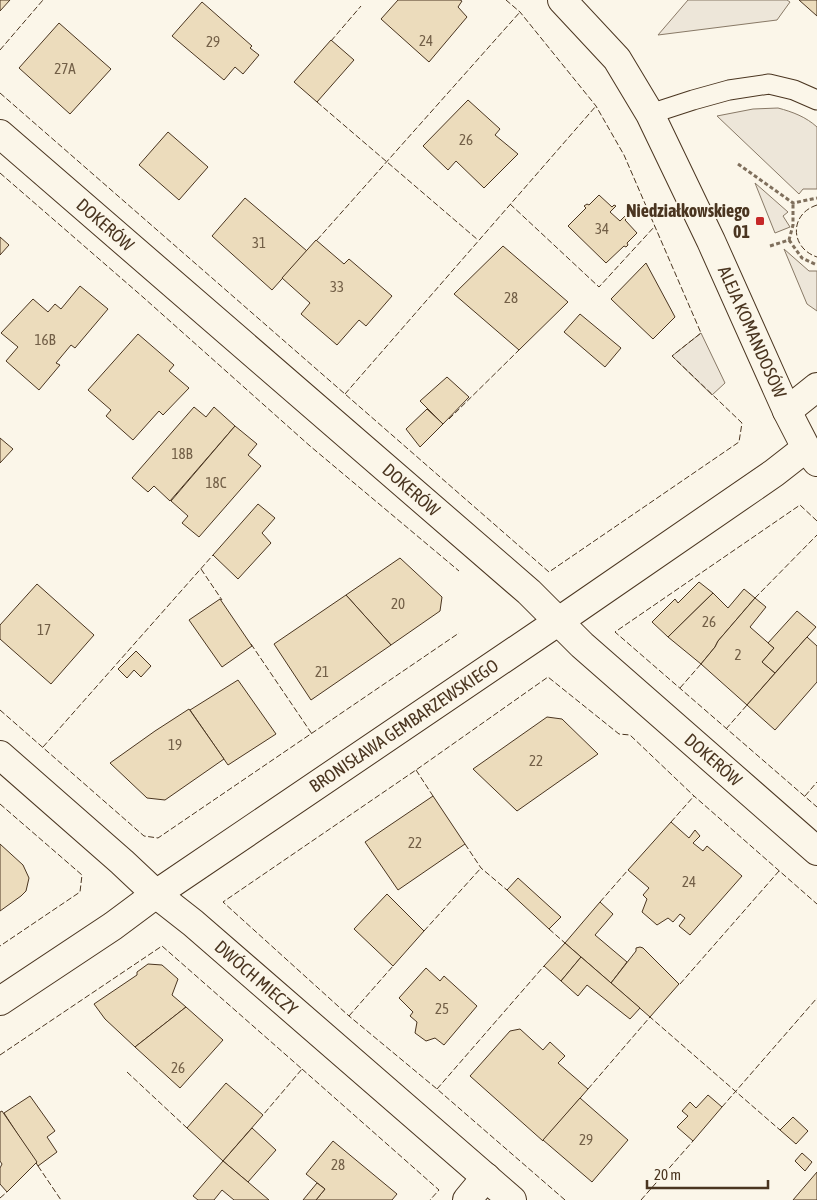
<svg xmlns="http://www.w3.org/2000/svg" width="817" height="1200" font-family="'Asap Condensed',sans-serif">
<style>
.green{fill:#ede6d9;stroke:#887966}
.building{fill:#ecdcbc;stroke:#4a3520}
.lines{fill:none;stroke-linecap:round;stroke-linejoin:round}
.lane-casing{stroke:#4a3520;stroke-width:21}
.street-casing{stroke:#4a3520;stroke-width:30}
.secondary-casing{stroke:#4a3520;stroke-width:30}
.path{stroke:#7f6f5c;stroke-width:3;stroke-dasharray:4 2.5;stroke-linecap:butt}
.lane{stroke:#fbf6e9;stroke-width:19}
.street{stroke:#fbf6e9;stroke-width:28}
.secondary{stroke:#fbf6e9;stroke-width:28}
.fence{stroke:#4a3520;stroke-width:1;stroke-dasharray:6 2.5;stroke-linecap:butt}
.poi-dot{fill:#c62828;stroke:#fbf6e9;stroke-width:2}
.labels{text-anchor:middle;stroke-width:4;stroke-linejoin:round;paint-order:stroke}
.number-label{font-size:15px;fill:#725f47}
.poi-label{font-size:18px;font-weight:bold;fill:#4a3520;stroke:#fbf6e9;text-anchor:end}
.street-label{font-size:18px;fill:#4a3520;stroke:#fbf6e9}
</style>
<rect width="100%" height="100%" fill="#fbf6e9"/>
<g class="green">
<path d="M688,0H787L790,2L777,20L658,35Z"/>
<path d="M778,108C793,112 806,117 817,127V189H803L799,194L717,116L753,109Z"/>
<path d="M755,183L788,212L783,216L790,227L775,233Z"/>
<path d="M784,249L809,271H817V311L807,304Z"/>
<path d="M701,333L725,383L712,395L672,356Z"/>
</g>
<g class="building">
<path d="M0,0H10L0,11Z"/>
<path d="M398,0H460L462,1L458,7L467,17L429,62L381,19Z"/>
<path d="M799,0H817V16Z"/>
<path d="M202,2L252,46L250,48L259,55L243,74L235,67L224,80L172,36Z"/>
<path d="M59,23L111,69L70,114L19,68Z"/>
<path d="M331,40L354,60L317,102L294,82Z"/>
<path d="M468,100L500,129L495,135L518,154L484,188L456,161L448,170L423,146Z"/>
<path d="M168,132L208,167L179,200L139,165Z"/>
<path d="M599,195L612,207L614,205L616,206L610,212L620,221L625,216L627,218L625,220L637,233L627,243L628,245L626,247L624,246L606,263L568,226L586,208L584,206L587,204L589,205Z"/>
<path d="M245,198L307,251L272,290L212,236Z"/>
<path d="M0,237L9,245L0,255Z"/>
<path d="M316,240L344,264L349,259L392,296L366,326L359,320L337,345L301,314L310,303L282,278Z"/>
<path d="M503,246L568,302L519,350L454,294Z"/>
<path d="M646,263L675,317L653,339L611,299Z"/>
<path d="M80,286L108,309L75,348L71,345L56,363L60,365L39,390L6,361L18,347L1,333L33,299L48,312L55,304L61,309Z"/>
<path d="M580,314L621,348L605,367L564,332Z"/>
<path d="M138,334L174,365L169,371L189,388L163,415L159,411L133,440L106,416L111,410L88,390Z"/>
<path d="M447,377L469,397L443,424L420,401Z"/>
<path d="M194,407L206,417L214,407L235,426L170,501L154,486L148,492L132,478Z"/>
<path d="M427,409L443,424L420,447L406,429Z"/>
<path d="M235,426L257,444L248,455L261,466L199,537L182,523L188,516L171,501Z"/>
<path d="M0,438L13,449L0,463Z"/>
<path d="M258,504L275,518L262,533L271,543L238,579L213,555Z"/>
<path d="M400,558L442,597L440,611L391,645L346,595Z"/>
<path d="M699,582L713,593L668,637L652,622L675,599L678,603Z"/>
<path d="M37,584L94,635L51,684L0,639V625Z"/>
<path d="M744,589L755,598L718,641L715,647L701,664L668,637L713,593L728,608Z"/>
<path d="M346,595L391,645L311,700L274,644Z"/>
<path d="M755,598L766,607L750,627L774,648L762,662L775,673L747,705L701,664L715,647L718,641Z"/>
<path d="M220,599L252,646L222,667L189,620Z"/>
<path d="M797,611L816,627L775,673L762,662L774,648L768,643Z"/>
<path d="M807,637L817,646V682L775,730L747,705Z"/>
<path d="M136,651L151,666L141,677L134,670L127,678L118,669Z"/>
<path d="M238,680L276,734L228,765L190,710Z"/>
<path d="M189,709L224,759L165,800L147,798L110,763L155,731Z"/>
<path d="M547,717L562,719L598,754L517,811L473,769Z"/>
<path d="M433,796L465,844L398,890L365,842Z"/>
<path d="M671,822L689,838L695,830L700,836L693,843L703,851L707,846L742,876L690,935L679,926L685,918L680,914L673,922L668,918L657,925L642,912L647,899L643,895L649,888L628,870Z"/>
<path d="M0,844L23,865L29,878L26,891L21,896L0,911Z"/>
<path d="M518,878L561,917L549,929L507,890Z"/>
<path d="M387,894L424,931L393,966L354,929Z"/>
<path d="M600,902L613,914L595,935L627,962L611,983L565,943Z"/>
<path d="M565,943L581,957L561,981L544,966Z"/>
<path d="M640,947L643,948L679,984L650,1017L611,983L636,951V948Z"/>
<path d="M581,957L640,1008L630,1019L587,985L578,996L561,981Z"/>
<path d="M148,964L162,965L178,979L172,995L186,1007L135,1047L105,1019L94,1004L137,975V972Z"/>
<path d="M426,968L440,981L444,976L477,1006L444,1045L435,1038L426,1041L415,1033L417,1022L410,1016L413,1012L399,998Z"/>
<path d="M186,1007L223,1040L180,1088L135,1047Z"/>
<path d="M520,1029L543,1050L550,1042L565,1056L558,1063L588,1089L543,1141L470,1076L510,1031Z"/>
<path d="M226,1083L263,1115L223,1161L187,1128Z"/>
<path d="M708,1095L722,1107L693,1141L677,1127L688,1116L682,1111L690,1102L696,1108Z"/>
<path d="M30,1096L55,1131L47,1137L57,1152L38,1166L4,1113Z"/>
<path d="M580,1098L628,1140L592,1182L543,1140Z"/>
<path d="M2,1111L37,1162L7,1192L0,1184V1168L2,1164L0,1161V1112Z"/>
<path d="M793,1117L808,1131L796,1144L780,1130Z"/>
<path d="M252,1128L276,1150L248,1182L223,1161Z"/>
<path d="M333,1141L397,1194L392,1200H316L325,1189L306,1174Z"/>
<path d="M802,1153L812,1162L805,1171L795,1161Z"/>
<path d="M223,1161L248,1182L269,1200H234L222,1190L214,1200H198L193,1196Z"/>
<path d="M817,1172V1200H793Z"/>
<path d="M317,1183L325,1189L316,1200H303Z"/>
</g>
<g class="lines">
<g class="lane-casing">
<path id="lane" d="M650,114L693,100L729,90L769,84L794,90L817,100"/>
</g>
<g class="street-casing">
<g id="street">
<path d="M0,134L529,592L582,645L817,851"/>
<path d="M787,411L817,387"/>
<path d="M0,755L122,862L156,894L193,923L512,1200"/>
<path d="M0,1001L113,926L156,894L559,621L774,473L806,448"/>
<path d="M467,1200L486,1177"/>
</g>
</g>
<g class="secondary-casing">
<path id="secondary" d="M562,0L617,59L650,114L711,241L787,411L806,448L817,462"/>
</g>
<g class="path">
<path d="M738,164L793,203L817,198"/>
<path d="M789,240L802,258L817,265"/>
<path d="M770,246L789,240L793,225V203"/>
</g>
<use href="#lane" class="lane"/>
<use href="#street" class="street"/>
<use href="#secondary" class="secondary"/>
<g class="fence">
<path d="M331,41L361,6"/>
<path d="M0,50L43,0"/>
<path d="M0,93L549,572L739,442L742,423L672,356L701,333L624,155L596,106L520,12L506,0"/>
<path d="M317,102L478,240"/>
<path d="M0,173L144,298L310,446L459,571"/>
<path d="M510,204L599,287L655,226"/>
<path d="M817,205C789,214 790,248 817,257"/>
<path d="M317,240L520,12"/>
<path d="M345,394L596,106"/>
<path d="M449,419L519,350"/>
<path d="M817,521L800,505L615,632L817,807"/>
<path d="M201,569L222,600"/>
<path d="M755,598L817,535"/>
<path d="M251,644L312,734"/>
<path d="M680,688L701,664"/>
<path d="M0,710L144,836L158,838L459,633"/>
<path d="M726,729L747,705"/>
<path d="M43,747L213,555"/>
<path d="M416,770L433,796"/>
<path d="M805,796L817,782"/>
<path d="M0,804L82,875L80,892L0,946"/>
<path d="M671,822L694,796"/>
<path d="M465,844L481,868L507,890"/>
<path d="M600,902L628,870"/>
<path d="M549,929L565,943"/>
<path d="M424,931L481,868"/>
<path d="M680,984L779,871"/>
<path d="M349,1016L393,966"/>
<path d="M0,1055L162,946L302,1069L263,1115"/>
<path d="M302,1069L439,1190L430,1200"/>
<path d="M127,1072L187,1128"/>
<path d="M437,1089L544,966"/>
<path d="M588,1089L650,1017L780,1130"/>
<path d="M722,1107L817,998"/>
<path d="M38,1166L61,1200"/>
<path d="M0,1198L7,1192"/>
<path d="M565,1200L437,1089L349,1016L223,902L416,770L548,677L619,734L630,735L694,796L817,904"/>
<path d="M641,1200L693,1141"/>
</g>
</g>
<rect class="poi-dot" x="755" y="216" width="10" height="10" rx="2.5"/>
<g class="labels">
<g class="number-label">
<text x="426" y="46">24</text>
<text x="213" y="47">29</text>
<text x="65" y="74">27A</text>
<text x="466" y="145">26</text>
<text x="602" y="234">34</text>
<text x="259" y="248">31</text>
<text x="337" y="292">33</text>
<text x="511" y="303">28</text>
<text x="45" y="345">16B</text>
<text x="182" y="459">18B</text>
<text x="216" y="488">18C</text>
<text x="398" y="609">20</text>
<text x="709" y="627">26</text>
<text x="44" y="635">17</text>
<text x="738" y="660">2</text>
<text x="322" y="677">21</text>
<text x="175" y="750">19</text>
<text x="536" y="766">22</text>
<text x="415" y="848">22</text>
<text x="689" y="887">24</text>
<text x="442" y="1014">25</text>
<text x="178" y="1073">26</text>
<text x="586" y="1145">29</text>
<text x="338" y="1170">28</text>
</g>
<g class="poi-label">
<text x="750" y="217">Niedziałkowskiego<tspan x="750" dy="21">01</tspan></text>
</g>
<g class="street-label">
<text transform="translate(105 225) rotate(41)" y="6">DOKERÓW</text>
<text transform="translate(752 332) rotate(66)" y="6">ALEJA KOMANDOSÓW</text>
<text transform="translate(411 490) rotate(41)" y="6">DOKERÓW</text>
<text transform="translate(404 726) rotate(-34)" y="6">BRONISŁAWA GEMBARZEWSKIEGO</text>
<text transform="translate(713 760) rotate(41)" y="6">DOKERÓW</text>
<text transform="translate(256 978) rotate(41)" y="6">DWÓCH MIECZY</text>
</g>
</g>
<path d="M647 1180v8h121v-8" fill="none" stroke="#4a3520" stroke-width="2.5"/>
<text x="654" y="1180" font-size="15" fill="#4a3520" stroke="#fbf6e9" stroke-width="4" paint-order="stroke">20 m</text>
</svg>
